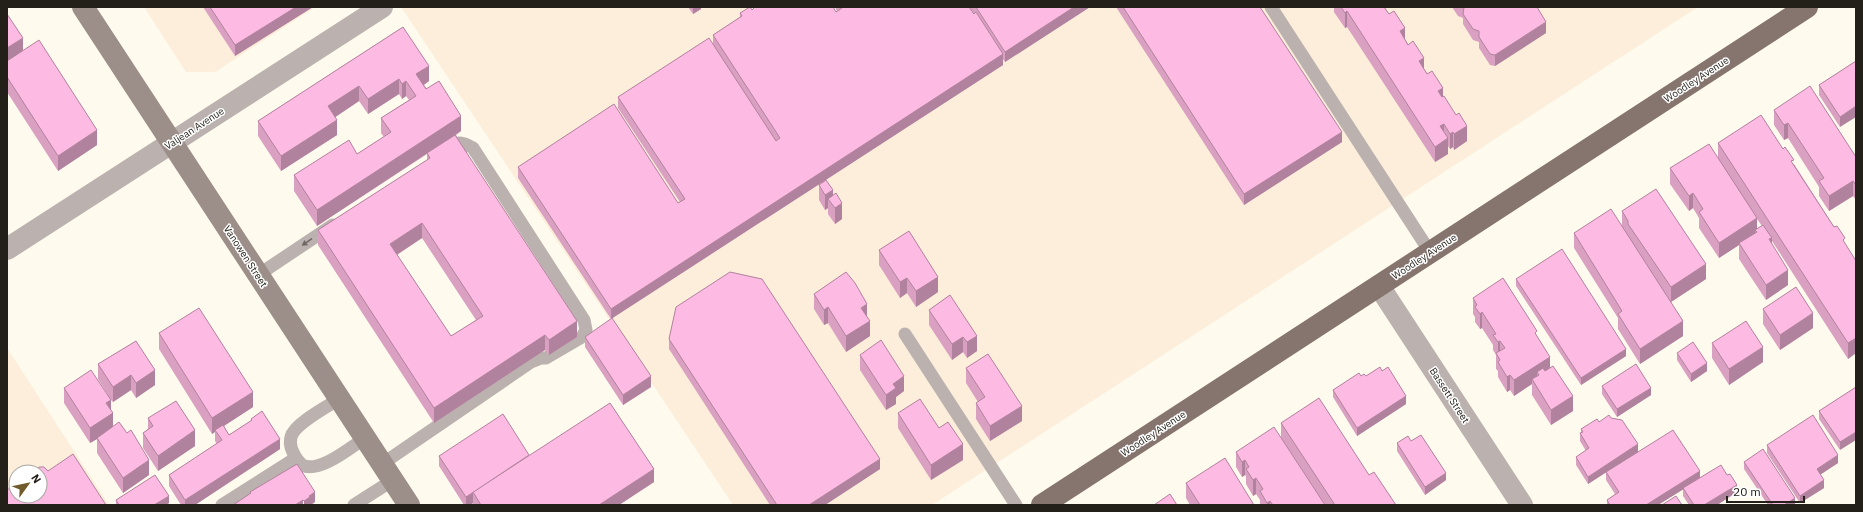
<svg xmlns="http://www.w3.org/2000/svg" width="1863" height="512" font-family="'IBM Plex Sans',sans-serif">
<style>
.industrial{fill:#fceeda;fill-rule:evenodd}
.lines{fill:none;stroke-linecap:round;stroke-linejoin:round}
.service{stroke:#bbb1ae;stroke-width:13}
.minor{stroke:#bbb1ae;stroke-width:22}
.secondary{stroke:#9c8e89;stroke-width:22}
.primary{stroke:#86756f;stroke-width:22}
.wall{fill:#daa0c2;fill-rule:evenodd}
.shaded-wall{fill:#b1829e}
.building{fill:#fdbae2;stroke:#b1829e;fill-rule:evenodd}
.oneway{fill:#6f6864}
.labels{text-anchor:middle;stroke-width:3;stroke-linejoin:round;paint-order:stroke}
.street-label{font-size:10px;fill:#232019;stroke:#fff}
</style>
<rect width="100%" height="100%" fill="#fffaee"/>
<g class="industrial">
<path d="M144,7H315L215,72H186Z"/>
<path d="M401,7H1698L932,505H733Z"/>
<path d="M7,348L109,505H7ZM16,472H40V496H16Z"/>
</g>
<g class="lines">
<g class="service">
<path d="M1271,7L1430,252"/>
<path d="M258,275L333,225"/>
<path d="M905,334L1016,505"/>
<path d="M296,458C292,451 289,445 291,437C294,424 328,406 339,399"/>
<path d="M382,464L531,362L541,358H546L582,337L586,330L584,320L473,148C460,140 458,142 446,150"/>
<path d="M222,505L296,458C298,460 300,463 302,465C319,474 351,447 365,438"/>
<path d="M354,505L393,480"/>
</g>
<g class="minor">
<path d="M7,249L382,7"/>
<path d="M1379,286L1522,505"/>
</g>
<path class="secondary" d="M83,7L409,505"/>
<path class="primary" d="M1042,505L1807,7"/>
</g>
<g class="wall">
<path d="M203,7H313L235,56Z"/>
<path d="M688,7H701V9L693,14Z"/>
<path d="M835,7H1090L1005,62L1003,59V65L611,319L518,178V167L678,203L680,202L618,108V97L713,44V35L740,17V13L752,10L836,12L837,11Z"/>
<path d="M1116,7H1260L1342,142L1244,205Z"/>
<path d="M1334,7H1385V8L1424,69L1443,96L1467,141L1454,150L1453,147L1450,149L1448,146V154L1435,162L1347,27L1345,28L1334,12Z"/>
<path d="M1452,7H1537L1546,33L1495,66L1490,65L1479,48V42L1473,40L1463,24V18L1458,16Z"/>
<path d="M7,14L23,50L97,145L58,171L7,92Z"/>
<path d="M403,27L429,81L424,85L461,131L456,135L577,337L549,355L545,350L434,423L318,245V230L427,160V154L317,226L294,191V175L357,154L384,137L381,133V118L409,100L406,96L402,99L399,94L368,114L359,101L335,117L337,135L281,171L258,136V121ZM422,238L476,320L451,336L397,255Z"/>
<path d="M1856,61L1840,127L1819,95V85Z"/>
<path d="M1774,110L1856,157V200L1853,196L1829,211L1819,196V187L1788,138L1784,140L1774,125Z"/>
<path d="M1718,143L1794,164L1856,261V353L1848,359L1772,241V244L1788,285L1766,300L1739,259V245L1719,258L1699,228V218L1693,208L1689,211L1670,184V168L1718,157ZM1757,219L1762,226L1757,229Z"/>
<path d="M819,185L833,195L842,219L835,224L828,214V208L825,210L819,200Z"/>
<path d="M1622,211L1706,279L1671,302L1683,336L1640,364L1618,329V318L1574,248V233L1622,226Z"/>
<path d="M879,250L938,292L916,307L907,293L900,298L879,265Z"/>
<path d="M1516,279L1626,356L1581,385L1516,286Z"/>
<path d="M814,294L867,317L870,336L846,352L828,323L824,325L814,309Z"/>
<path d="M950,295L977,351L967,358L963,352L952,360L929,325V310Z"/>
<path d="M1473,298L1537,336L1550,368L1573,411L1551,425L1532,395V384L1514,396L1510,390L1507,392L1498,377V371L1496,369V355L1493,350V345L1482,328L1480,329L1475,322V317L1473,314Z"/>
<path d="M1763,309L1813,328L1780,350L1763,324Z"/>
<path d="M159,333L253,407L224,426L229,435L251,421V419L280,449L195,505H181L169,486V475L217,444L215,441V432L212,434L159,349Z"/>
<path d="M585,337L651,387L623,405L585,347Z"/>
<path d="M669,339L880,469L825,505H770L669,349Z"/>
<path d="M136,341L155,385L136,398L131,390L113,402L111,400V411L113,427L149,475L123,493L97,453V439L90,443L64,403V388L108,395L98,379V364Z"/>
<path d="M1712,343L1763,362L1729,385L1712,358Z"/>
<path d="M1677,353L1707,371L1691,382L1677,360Z"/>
<path d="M860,355L904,391L896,397V404L886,410L860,370Z"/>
<path d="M966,368L1022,421L990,441L976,419V403L978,402L966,383Z"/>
<path d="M1361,376H1366L1406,404L1357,436L1333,397V390Z"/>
<path d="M1602,386L1651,395L1617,417L1602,394Z"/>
<path d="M1856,387L1840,450L1819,419V411Z"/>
<path d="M898,413L939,428L963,460L931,480L898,428Z"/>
<path d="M148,418L195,446L158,471L143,448V433L148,429Z"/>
<path d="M1611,418L1638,452L1620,463L1700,478L1737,492L1717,505H1689L1683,496V489L1658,505H1607V500L1615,494L1606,480V472L1588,484L1576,465V457L1586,451L1580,441V433H1581V429L1599,422Z"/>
<path d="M1281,423L1369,475L1396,505H1325L1281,438Z"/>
<path d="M1411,441L1446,480L1425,495L1397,451V443Z"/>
<path d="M1767,445L1838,463L1820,474L1824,488L1800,503L1767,453Z"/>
<path d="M1236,452L1325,505H1260V500L1256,494L1253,496L1246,484V476L1245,475L1242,477L1236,467Z"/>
<path d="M439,456L654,482L619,505H473V503L470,505H464L439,466Z"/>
<path d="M1744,462L1795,505H1768L1744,469Z"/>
<path d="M1186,483L1254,505H1190L1186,498Z"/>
<path d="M116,500L169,503L166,505H116Z"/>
</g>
<g class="shaded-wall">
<path d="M296,7H313L235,56V45Z"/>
<path d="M693,7H701V9L693,14Z"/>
<path d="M1074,7H1090L1005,62V52Z"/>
<path d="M1347,11V27L1345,28V13Z"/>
<path d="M1546,22V33L1495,66V55Z"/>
<path d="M1405,28V43L1400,31Z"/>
<path d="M23,38V53L7,63V48Z"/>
<path d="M1003,54V65L611,319V309Z"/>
<path d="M1424,58V73L1419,61Z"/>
<path d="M429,66V81L416,90V74Z"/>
<path d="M399,79V94L368,114V99Z"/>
<path d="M406,81V96L402,99V84Z"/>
<path d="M359,86V101L328,122V106Z"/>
<path d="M1443,88V103L1438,91Z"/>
<path d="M1856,106V117L1840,127V117Z"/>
<path d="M461,116V131L317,226V210Z"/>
<path d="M337,120V135L281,171V156Z"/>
<path d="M1788,123V138L1784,140V125Z"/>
<path d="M1444,124V140L1440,126Z"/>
<path d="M1467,126V141L1454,150V134Z"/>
<path d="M97,130V145L58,171V156Z"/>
<path d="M1342,132V142L1244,205V194Z"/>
<path d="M1453,132V147L1450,149V134Z"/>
<path d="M1448,138V154L1435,162V147Z"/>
<path d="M1853,181V196L1829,211V196Z"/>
<path d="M833,190V205L828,199V208L825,210V195Z"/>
<path d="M1693,193V208L1689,211V196Z"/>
<path d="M842,203V219L835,224V208Z"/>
<path d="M1757,218V234L1755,230V235L1739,243V245L1719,258V243Z"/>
<path d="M422,223V238L390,259V244Z"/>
<path d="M1772,238V253L1769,239Z"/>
<path d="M1706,264V279L1671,302V287Z"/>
<path d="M1788,270V285L1766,300V285Z"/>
<path d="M938,277V292L916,307V291Z"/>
<path d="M907,278V293L900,298V282Z"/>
<path d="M867,304V320L861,308Z"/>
<path d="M828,307V323L824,325V310Z"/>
<path d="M1482,312V328L1480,329V314Z"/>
<path d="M1813,313V328L1780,350V335Z"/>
<path d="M577,321V337L549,355V340Z"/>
<path d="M870,321V336L846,352V336Z"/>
<path d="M1683,321V336L1640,364V349Z"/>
<path d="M545,335V350L434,423V408Z"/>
<path d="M977,336V351L967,358V342Z"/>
<path d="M963,337V352L952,360V344Z"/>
<path d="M1856,338V353L1848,359V343Z"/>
<path d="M1500,341V356L1498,358V342Z"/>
<path d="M1763,347V362L1729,385V369Z"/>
<path d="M1626,349V356L1581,385V378Z"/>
<path d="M1550,357V372L1539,375L1537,372V381L1532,379V384L1514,396V380Z"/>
<path d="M1707,363V371L1691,382V374Z"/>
<path d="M155,370V385L136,398V383Z"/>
<path d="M131,375V390L113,402V387Z"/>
<path d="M1510,375V390L1507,392V377Z"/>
<path d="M651,376V387L623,405V395Z"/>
<path d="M904,376V391L896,397V404L886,410V395L893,384Z"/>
<path d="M1651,388V395L1617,417V409Z"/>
<path d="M253,392V407L216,431L215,430V432L212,434V418Z"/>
<path d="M1406,396V404L1357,436V428Z"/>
<path d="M1573,396V411L1551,425V410Z"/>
<path d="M111,400V414L113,413V428L97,438V439L90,443V428L106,403Z"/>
<path d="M1022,406V421L990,441V426Z"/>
<path d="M195,430V446L158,471V456Z"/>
<path d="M1856,432V440L1840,450V442Z"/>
<path d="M280,439V449L195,505H185V500Z"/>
<path d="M963,444V460L931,480V465Z"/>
<path d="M1638,444V452L1588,484V477Z"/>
<path d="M1838,455V463L1817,477V469Z"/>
<path d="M880,459V469L825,505H809Z"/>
<path d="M149,460V475L123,493V478Z"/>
<path d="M1245,460V475L1242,477V462Z"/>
<path d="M654,469V482L619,505H599Z"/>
<path d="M1700,471V479L1658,505H1646Z"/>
<path d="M1446,473V480L1425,495V487Z"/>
<path d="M1256,478V494L1253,496V480Z"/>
<path d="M1824,480V488L1800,503V496Z"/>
<path d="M1737,485V492L1717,505H1704Z"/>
<path d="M315,492V502L311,505H304V501L309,496Z"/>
<path d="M473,493V503L470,505H466V497Z"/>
<path d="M169,496V503L166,505H154Z"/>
<path d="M1795,498V505H1784Z"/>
<path d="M303,500V505H295Z"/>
<path d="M1270,501V505H1267V503Z"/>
</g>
<g class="building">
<path d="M210,7H296L235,45Z"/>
<path d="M750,7L752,10L755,7H833L836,12L842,8L841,7H969L974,14L976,12L1003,54L611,309L518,167L614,104L678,203L685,199L618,97L709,38L776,141L780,138L713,35L742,16L740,13Z"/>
<path d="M976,7H1074L1005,52Z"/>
<path d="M1123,7H1260L1342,132L1244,194Z"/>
<path d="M1341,7H1384L1389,14L1394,11L1405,28L1400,31L1408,45L1413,41L1424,58L1419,61L1427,74L1432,71L1443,88L1438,91L1442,97L1444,96L1456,115L1459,113L1467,126L1454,134L1453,132L1450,134L1444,124L1440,126L1448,138L1435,147L1347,11L1345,13Z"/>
<path d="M1461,7H1537L1546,22L1495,55L1490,54L1479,37V31L1473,29L1463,14L1464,8Z"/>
<path d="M7,14L23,38L7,48Z"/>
<path d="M403,27L429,66L416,74L426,89L439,81L461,116L317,210L294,175L349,140L357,154L391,132L381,118L416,96L406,81L402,84L399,79L368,99L359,86L328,106L337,120L281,156L258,121Z"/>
<path d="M39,40L97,130L58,156L7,77V61Z"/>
<path d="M1856,61V106L1840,117L1819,85Z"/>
<path d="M1810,86L1856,157V185L1853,181L1829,196L1819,181L1824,178L1788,123L1784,125L1774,110Z"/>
<path d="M1761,115L1783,149L1785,147L1794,160L1791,161L1834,227L1837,226L1845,238L1843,240L1856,261V338L1848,343L1718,143Z"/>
<path d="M455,135L577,321L549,340L545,335L434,408L318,230L430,158L427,153ZM422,223L483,316L451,336L390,244Z"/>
<path d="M1709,144L1757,218L1719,243L1699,212L1703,209L1693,193L1689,196L1670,168Z"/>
<path d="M826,180L833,190L825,195L819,185Z"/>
<path d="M1656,189L1706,264L1671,287L1628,224V221L1622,211Z"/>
<path d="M836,193L842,203L835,208L828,199Z"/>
<path d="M1611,209L1683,321L1640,349L1618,314L1622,311L1574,233Z"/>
<path d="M1763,225L1772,238L1769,239L1788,270L1766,285L1739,243L1757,232L1755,230Z"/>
<path d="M909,231L938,277L916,291L907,278L900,282L879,250Z"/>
<path d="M1562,249L1626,349L1581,378L1516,279Z"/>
<path d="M730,272L762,279L880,459L809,505H777L669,339L676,307Z"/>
<path d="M846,272L855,283L867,304L861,308L870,321L846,336L828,307L824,310L814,294Z"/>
<path d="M1503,278L1537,331L1535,333L1550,357L1514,380L1510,375L1507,377L1498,362L1500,360L1496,353L1505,348L1500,341L1498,342L1493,335L1496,334L1482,312L1480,314L1475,307L1477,305L1473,298Z"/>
<path d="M1796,287L1813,313L1780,335L1763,309Z"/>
<path d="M950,295L977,336L967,342L963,337L952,344L929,310Z"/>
<path d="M199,308L253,392L212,418L159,333Z"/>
<path d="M612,318L651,376L623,395L585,337Z"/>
<path d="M1746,321L1763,347L1729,369L1712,343Z"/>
<path d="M881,340L904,376L893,384L896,388L886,395L860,355Z"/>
<path d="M136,341L155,370L136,383L131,375L113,387L98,364Z"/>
<path d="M1693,342L1707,363L1691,374L1677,353Z"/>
<path d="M988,354L1022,406L990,426L976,403L985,397L966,368Z"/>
<path d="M1636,364L1651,388L1617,409L1602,386Z"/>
<path d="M1553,366L1573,396L1551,410L1532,379L1539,375L1537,372L1543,368L1545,371Z"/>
<path d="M1380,367L1382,371L1388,367L1406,396L1357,428L1333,390L1359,373L1361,376L1364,374L1366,376Z"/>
<path d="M91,370L111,400L106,403L113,413L90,428L64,388Z"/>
<path d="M1856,387V432L1840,442L1819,411Z"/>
<path d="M1319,398L1369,475L1374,472L1396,505H1335L1281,423Z"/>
<path d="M920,399L939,428L948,422L963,444L931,465L898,413Z"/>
<path d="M176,401L195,430L158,456L143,433L153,426L148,418Z"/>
<path d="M610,403L654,469L599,505H481L473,492Z"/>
<path d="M262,411L280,439L185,500L169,475L222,440L215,430L223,425L229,435L252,420L251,419Z"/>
<path d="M503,414L529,455L466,497L439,456Z"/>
<path d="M1609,415L1611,418L1622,420L1638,444L1588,477L1576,457L1589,448L1580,433L1583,432L1581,429L1597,419L1599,422Z"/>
<path d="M1813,415L1838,455L1817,469L1824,480L1800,496L1767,445Z"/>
<path d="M119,422L127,433L131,430L149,460L123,478L97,438Z"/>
<path d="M1274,427L1325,505H1273L1270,501L1267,503L1260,491L1263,489L1256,478L1253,480L1246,469L1249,467L1245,460L1242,462L1236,452Z"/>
<path d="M1673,430L1700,471L1646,505H1610L1607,500L1619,492L1606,472Z"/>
<path d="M1421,435L1446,473L1425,487L1397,443L1408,436L1411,441Z"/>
<path d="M1763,449L1795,498L1784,505H1773L1744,462Z"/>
<path d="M73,454L106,505H7V490L16,484V496H40V472H35L39,467H44L48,471Z"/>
<path d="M1225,458L1254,505H1200L1186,483Z"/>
<path d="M297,464L315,492L309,496L310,497L304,501L303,500L295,505H233L251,493L250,492Z"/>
<path d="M1721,465L1727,475L1730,474L1737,485L1704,505H1694L1683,488Z"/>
<path d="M155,475L169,496L154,505H119L116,500Z"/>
<path d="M1170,494L1177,505H1154Z"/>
<path d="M1676,496L1682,505H1662Z"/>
</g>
<defs><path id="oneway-solid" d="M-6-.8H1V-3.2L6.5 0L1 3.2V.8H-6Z"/></defs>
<use class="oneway" href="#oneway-solid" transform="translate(307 242) rotate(146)"/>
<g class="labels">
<g class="street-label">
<text transform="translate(1696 79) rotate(-33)" y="4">Woodley Avenue</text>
<text transform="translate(194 128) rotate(-33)" y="4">Valjean Avenue</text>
<text transform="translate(246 256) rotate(57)" y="4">Vanowen Street</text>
<text transform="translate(1424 256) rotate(-33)" y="4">Woodley Avenue</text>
<text transform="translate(1450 395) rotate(57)" y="4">Bassett Street</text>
<text transform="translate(1153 433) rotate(-33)" y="4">Woodley Avenue</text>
</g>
</g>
<rect width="1863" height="512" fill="none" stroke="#232019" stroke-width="16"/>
<g transform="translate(28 484) rotate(57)"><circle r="19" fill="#ffffff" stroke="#a7a6a3"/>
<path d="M0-3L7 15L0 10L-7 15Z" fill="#705c2b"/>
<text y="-6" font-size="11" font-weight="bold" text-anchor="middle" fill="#232019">N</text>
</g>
<path d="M1727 496v6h77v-6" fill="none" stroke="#232019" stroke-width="2"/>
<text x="1733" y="496" font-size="12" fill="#232019" stroke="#ffffff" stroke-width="3" paint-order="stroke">20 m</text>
</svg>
